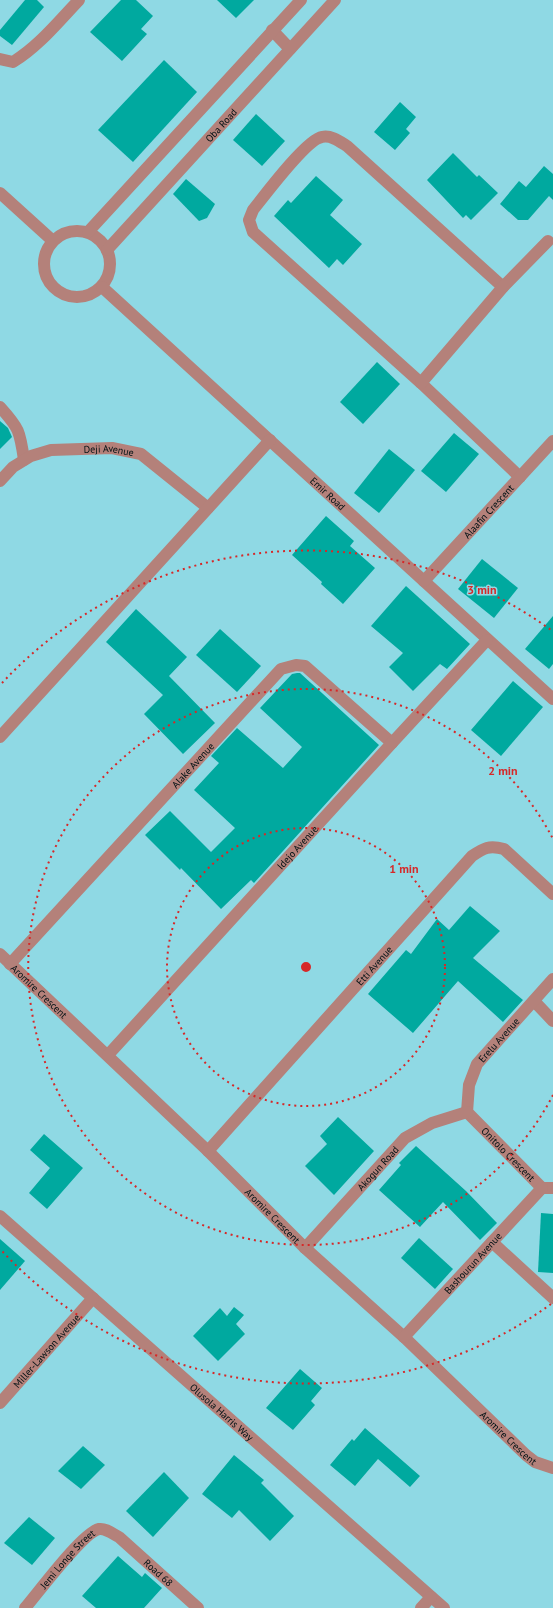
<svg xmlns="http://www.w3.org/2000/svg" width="553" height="1608" font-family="'PT Sans',sans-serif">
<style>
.building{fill:#00a99f}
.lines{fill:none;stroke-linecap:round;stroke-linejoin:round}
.minor{stroke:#b4817a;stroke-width:12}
.ring{fill:none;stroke:#d62828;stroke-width:2;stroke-dasharray:2 4}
.labels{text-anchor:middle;stroke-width:3;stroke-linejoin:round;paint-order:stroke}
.street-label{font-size:10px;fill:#001114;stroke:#8fd9e4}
.centre{fill:#d62828;stroke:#8fd9e4;stroke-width:2}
.ring-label{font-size:12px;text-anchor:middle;font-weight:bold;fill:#d62828;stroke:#8fd9e4;stroke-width:3;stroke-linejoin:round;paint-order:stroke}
</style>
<rect width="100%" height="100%" fill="#8fd9e4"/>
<g class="building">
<path d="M25,0H37L44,7L12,45L0,36V30Z"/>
<path d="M121,0H136L153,16L141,29L147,34L122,61L90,32Z"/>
<path d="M217,0H254L236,18Z"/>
<path d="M164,60L197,92L133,162L98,130Z"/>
<path d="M400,102L416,117L406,129L410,133L395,150L374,132Z"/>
<path d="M256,114L285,141L262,166L233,140Z"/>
<path d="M453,153L477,177L479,175L498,193L471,220L466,215L463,218L427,180Z"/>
<path d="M544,166L553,174V200L549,196L528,220H518L500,204L519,181L526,187Z"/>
<path d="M316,176L343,200L330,215L362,244L343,265L337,259L329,268L274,216L288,200L291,203Z"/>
<path d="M186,179L215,204L207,218L199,221L173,194Z"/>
<path d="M377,362L400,384L363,424L340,402Z"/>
<path d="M0,421L8,428L12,437L0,449Z"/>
<path d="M454,433L479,454L446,492L421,471Z"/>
<path d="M389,449L415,470L379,513L354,493Z"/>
<path d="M326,516L354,541L350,546L375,568L343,604L321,584L322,582L292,555Z"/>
<path d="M482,559L518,588L494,618L458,589Z"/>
<path d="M406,586L470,644L447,669L440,664L413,691L389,667L403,653L371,626Z"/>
<path d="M136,609L187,657L169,676L215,723L183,754L144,714L163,695L106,642Z"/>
<path d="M553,616V664L549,669L525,649Z"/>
<path d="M220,629L261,666L237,692L196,655Z"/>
<path d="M297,673H300L379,745L254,883L251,880L221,909L181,868L180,870L145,835L170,811L211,852L235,828L194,790L219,763L211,756L237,728L283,768L302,747L260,708L292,674Z"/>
<path d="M513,681L543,707L501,756L471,730Z"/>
<path d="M470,906L500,931L473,958L523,1000L503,1022L458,981L413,1033L368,994L406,950L411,954L437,919L449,930Z"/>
<path d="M338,1117L374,1151L334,1195L305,1166L327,1144L320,1136Z"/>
<path d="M44,1134L83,1168L47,1209L29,1193L50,1168L30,1150Z"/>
<path d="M416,1146L466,1191L497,1223L480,1240L443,1202L420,1227L379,1190L401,1165L399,1163Z"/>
<path d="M541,1213L553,1214V1273L538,1272Z"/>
<path d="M419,1238L453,1269L435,1289L401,1258Z"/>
<path d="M0,1239L25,1261L0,1290Z"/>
<path d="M234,1307L244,1315L236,1324L245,1334L218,1361L193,1336L220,1308L227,1316Z"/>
<path d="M300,1369L322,1388L311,1401L315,1405L293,1430L266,1408Z"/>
<path d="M365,1428L420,1476L410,1487L378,1459L355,1486L330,1465L352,1439L354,1441Z"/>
<path d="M83,1446L105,1465L81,1489L58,1471Z"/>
<path d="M234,1455L264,1480L261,1483L294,1516L270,1541L239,1510L232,1518L202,1494Z"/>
<path d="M164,1472L189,1498L153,1537L126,1511Z"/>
<path d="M29,1517L55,1538L32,1565L4,1543Z"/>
<path d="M118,1556L142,1577L145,1573L162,1588L144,1608H96L82,1596Z"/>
</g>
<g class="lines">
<g class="minor">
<path d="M272,30L290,49"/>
<path d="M0,59L13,62C39,46 58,22 79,0"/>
<path d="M0,193L53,241"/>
<circle cx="77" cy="264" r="33"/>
<path d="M88,232L301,0"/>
<path id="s1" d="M107,250L335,0"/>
<path id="s2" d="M102,287L553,699"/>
<path d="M503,287L347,146C339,141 331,135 322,137C307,139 264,196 253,210L249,220L253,232L421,383L520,477"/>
<path d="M421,383L503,287L548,241"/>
<path d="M0,407C19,428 20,431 24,460"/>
<path id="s3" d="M0,481L13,467L31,456L51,450L112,448L141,454L208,508"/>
<path id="s4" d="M424,581L553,441"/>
<path d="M0,737L270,440"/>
<path id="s5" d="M0,954L208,1151L305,1248L404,1337L526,1455L535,1462L553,1468"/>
<path id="s6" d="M10,964L281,669L296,665L305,666L392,743"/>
<path d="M534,1001L553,1021"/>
<path id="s7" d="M108,1055L392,743L487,640"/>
<path id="s8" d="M467,1112L469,1085L477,1064L553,979"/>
<path id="s9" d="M467,1112L542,1188H553"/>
<path id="s10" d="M208,1151L472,856C484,848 489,845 504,849L553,894"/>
<path id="s11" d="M0,1216L444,1608"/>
<path d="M492,1242L553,1298"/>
<path id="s12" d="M305,1248L405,1138L432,1123L467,1112"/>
<path id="s13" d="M404,1337L542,1188"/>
<path id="s14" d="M0,1403L93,1298"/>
<path id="s15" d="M25,1608C38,1593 83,1532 99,1529C106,1528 113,1534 119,1537L198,1608"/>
<path d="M421,1608L431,1597"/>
</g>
</g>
<g class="ring">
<circle cx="306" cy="967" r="139"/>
<path d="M553 1095A278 278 0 1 1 553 839"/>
<path d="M551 1304A416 416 0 0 1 2 1251M2 683A416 416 0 0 1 551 630"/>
</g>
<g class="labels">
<g class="street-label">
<text dy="4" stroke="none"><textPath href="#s1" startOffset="169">Oba Road</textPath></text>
<text dy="4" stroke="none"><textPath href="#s3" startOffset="119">Deji Avenue</textPath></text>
<text dy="4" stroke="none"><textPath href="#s2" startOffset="306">Emir Road</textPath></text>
<text dy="4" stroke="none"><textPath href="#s4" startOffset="95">Alaafin Crescent</textPath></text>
<text dy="4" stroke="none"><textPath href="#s6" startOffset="270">Alake Avenue</textPath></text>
<text dy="4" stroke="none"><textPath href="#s7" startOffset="281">Idejo Avenue</textPath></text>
<text dy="4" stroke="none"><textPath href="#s10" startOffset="249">Etti Avenue</textPath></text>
<text dy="4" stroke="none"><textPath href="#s5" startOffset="54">Aromire Crescent</textPath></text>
<text dy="4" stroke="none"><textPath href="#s8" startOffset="82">Erelu Avenue</textPath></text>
<text dy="4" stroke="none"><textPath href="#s9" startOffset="59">Onitolo Crescent</textPath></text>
<text dy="4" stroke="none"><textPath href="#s12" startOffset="108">Akogun Road</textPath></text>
<text dy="4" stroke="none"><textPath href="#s5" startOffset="378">Aromire Crescent</textPath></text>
<text dy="4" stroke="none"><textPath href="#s13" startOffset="101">Bashourun Avenue</textPath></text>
<text dy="4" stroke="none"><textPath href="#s14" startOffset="70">Miller-Lawson Avenue</textPath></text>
<text dy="4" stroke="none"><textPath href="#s11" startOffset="296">Olusola Harris Way</textPath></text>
<text dy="4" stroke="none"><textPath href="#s5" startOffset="702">Aromire Crescent</textPath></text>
<text dy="4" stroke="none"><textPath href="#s15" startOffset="65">Jemi Longe Street</textPath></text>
<text dy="4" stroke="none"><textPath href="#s15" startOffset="184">Road 68</textPath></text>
</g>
</g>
<circle cx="306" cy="967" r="6" class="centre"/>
<g class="ring-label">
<text x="482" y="594">3 min</text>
<text x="503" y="775">2 min</text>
<text x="404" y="873">1 min</text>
</g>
</svg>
